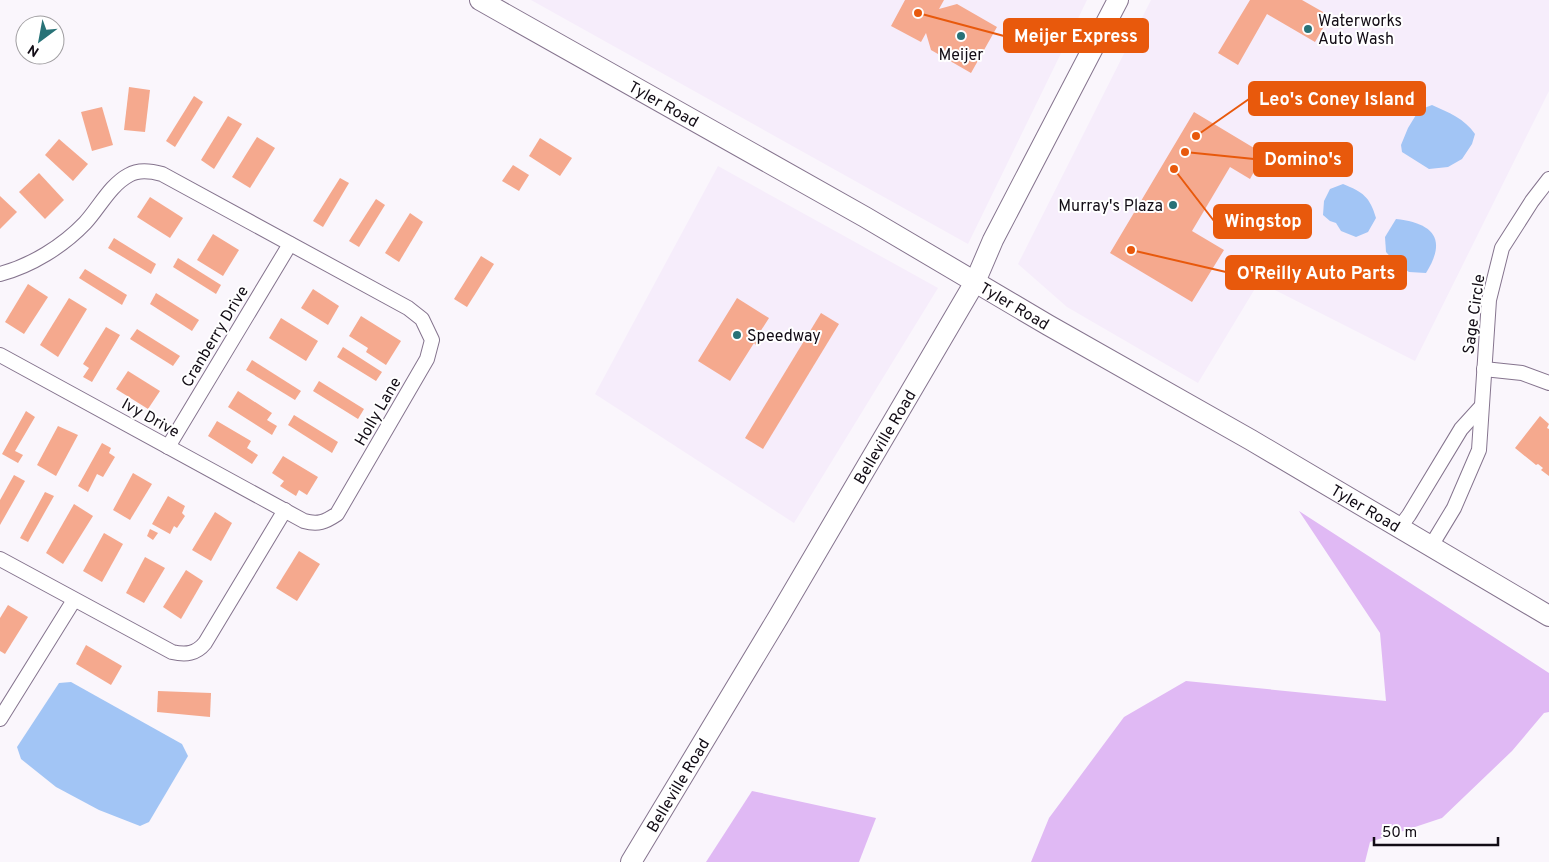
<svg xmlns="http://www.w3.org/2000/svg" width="1549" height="862" font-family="Overpass,sans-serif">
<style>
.built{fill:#f6edfb}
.green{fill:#e0b9f4}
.water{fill:#a2c5f5}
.building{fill:#f5a98e}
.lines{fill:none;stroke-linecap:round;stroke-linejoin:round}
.street-casing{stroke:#85748e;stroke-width:16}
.secondary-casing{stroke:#85748e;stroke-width:22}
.street{stroke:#fff;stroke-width:14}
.secondary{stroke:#fff;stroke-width:20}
.poi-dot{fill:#287277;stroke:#fff;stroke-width:2}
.labels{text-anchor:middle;stroke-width:4;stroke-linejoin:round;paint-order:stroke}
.poi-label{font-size:16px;fill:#120c15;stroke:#fff;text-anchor:start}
.street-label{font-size:16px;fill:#120c15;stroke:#fff}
.leader{fill:none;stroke:#e8590c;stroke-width:2}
.callout-dot{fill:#e8590c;stroke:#fff;stroke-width:2}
.callout{fill:#e8590c;stroke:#e8590c;stroke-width:2}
.callout-label{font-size:18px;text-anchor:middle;font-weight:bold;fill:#fff}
</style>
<rect width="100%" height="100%" fill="#faf6fc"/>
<g class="built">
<path d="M531,0H1087L968,244Z"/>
<path d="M1151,0H1549V91L1415,361L1259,282L1198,383L1067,307L1018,264Z"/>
<path d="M718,166L938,288L794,523L595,394Z"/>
</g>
<g class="green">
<path d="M1299,511L1549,673V712L1544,713L1512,751L1442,818L1370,842L1365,862H1031L1049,818L1124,717L1186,681L1386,701L1380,633Z"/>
<path d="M752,791L876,818L859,862H706Z"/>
</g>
<g class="water">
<path d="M1432,105C1448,112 1465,119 1475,134L1472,144L1462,159L1448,167L1429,169L1402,152L1401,145L1408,128L1419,110Z"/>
<path d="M1343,184C1363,192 1370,197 1376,218L1368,232L1356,237L1341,231L1336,223L1330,221L1323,215L1324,201L1330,189Z"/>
<path d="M1396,219C1432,223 1448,238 1426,273L1409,272L1396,263L1386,252L1385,237Z"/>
<path d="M71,682L182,744L188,756L149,822L140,826L99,810L56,787L21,759L17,747L59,683Z"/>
</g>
<g class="building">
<path d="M905,0H944L939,9L957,4L997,27L971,73L931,50L926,33L921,42L891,26Z"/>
<path d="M1250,0H1302L1330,16L1315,42L1267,14L1238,65L1218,53Z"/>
<path d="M129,87L150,90L145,132L124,130Z"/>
<path d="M194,96L203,102L175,147L166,141Z"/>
<path d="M102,107L113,145L92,151L81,112Z"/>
<path d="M1194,112L1264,154L1250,179L1230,167L1192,231L1224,250L1192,302L1110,253Z"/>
<path d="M228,116L242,124L214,169L201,160Z"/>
<path d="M257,137L275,148L250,188L232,177Z"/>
<path d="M540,138L572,158L560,176L529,156Z"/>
<path d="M59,139L88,164L73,181L45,155Z"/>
<path d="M513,165L529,175L519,191L502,181Z"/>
<path d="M39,173L64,200L45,219L19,192Z"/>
<path d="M340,178L349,183L323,227L313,221Z"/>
<path d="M0,196L17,212L0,229Z"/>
<path d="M150,197L183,218L170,238L137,217Z"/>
<path d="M376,199L385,205L359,247L349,241Z"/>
<path d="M410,213L423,222L399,262L385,253Z"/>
<path d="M213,234L239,250L223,276L197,260Z"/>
<path d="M114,238L156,264L151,274L108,248Z"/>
<path d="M481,256L494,264L467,307L454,299Z"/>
<path d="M178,258L221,285L216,294L173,267Z"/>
<path d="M85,269L127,295L122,305L79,278Z"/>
<path d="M28,284L48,297L24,334L5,322Z"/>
<path d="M313,289L339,306L328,325L301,308Z"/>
<path d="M156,293L199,320L192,331L150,304Z"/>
<path d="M69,298L87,309L58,357L40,345Z"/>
<path d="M737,298L769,318L760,332L763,334L756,345L754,343L730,381L698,361Z"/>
<path d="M821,313L839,324L763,449L745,438Z"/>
<path d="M361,316L401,341L386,365L366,352L368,348L349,336Z"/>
<path d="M281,318L318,341L306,361L269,338Z"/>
<path d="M106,327L120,335L92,382L83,377L89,368L83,364Z"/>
<path d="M137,329L180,356L173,366L130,339Z"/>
<path d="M343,347L382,372L376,381L337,357Z"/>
<path d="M252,360L301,391L295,400L246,370Z"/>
<path d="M128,371L160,391L148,409L116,389Z"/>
<path d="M319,381L364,409L358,419L313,391Z"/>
<path d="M238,391L272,413L267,420L277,426L272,435L228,407Z"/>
<path d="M26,411L35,417L15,451L23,455L18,463L2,454Z"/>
<path d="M294,415L338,442L332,453L288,425Z"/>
<path d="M1540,416L1549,424L1547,428L1549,429V476L1541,470L1543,468L1538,464L1536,465L1515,448Z"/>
<path d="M217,421L251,441L247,448L258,455L252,464L208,436Z"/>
<path d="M58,426L78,435L56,476L37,465Z"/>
<path d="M102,443L111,448L109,453L115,457L103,477L97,474L88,492L78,486Z"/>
<path d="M283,456L318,477L307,495L299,490L296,496L280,486L284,481L272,473Z"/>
<path d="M133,473L152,484L130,520L113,510Z"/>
<path d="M14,475L25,481L0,525V500Z"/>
<path d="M45,492L54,496L28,542L20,538Z"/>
<path d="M168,496L185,506L182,513L185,516L177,528L174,526L170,534L152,524Z"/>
<path d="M74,504L93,516L63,564L46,553Z"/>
<path d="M215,512L232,523L211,561L192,550Z"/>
<path d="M150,529L158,533L153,540L147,536Z"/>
<path d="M104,533L123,544L102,582L83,571Z"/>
<path d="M299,551L320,564L297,601L276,588Z"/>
<path d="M145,557L165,568L144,603L126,593Z"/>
<path d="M186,570L203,581L181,619L163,607Z"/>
<path d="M8,605L28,617L5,654L0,651V618Z"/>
<path d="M86,645L122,666L111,685L76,664Z"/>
<path d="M158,691L211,693L210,717L157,712Z"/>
</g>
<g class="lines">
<g class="street-casing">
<g id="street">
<path d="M0,274C31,266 63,246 85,223C99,208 110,185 129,175C139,169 151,171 162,174L408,308L422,319L432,340L427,359L337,514C325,522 318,525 304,521L0,355"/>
<path d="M1484,369L1522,373L1549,383"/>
<path d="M168,447L290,244"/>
<path d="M1400,527L1409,515L1461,429L1481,407"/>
<path d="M1431,546L1454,508L1479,450L1489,300L1502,248L1532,201L1549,179"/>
<path d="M0,559L172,652C186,655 196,654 205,643L285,510"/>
<path d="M0,719L74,600"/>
</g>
</g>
<g class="secondary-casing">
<g id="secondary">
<path id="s1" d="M480,0L865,217L1048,325L1251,440L1549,616"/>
<path id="s2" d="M631,862L779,616L975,282L993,240L1118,0"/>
</g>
</g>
<use href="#street" class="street"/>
<use href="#secondary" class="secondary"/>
</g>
<g class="poi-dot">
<circle cx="1308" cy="29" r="5"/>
<circle cx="961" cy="36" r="5"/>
<circle cx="1173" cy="205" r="5"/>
<circle cx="737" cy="335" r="5"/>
</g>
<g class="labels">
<g class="poi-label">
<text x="1318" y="26">Waterworks<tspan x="1318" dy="18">Auto Wash</tspan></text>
<text x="961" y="60" text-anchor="middle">Meijer</text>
<text x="1163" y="211" text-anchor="end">Murray's Plaza</text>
<text x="747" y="341">Speedway</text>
</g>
<g class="street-label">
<text dy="6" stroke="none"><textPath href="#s1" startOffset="211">Tyler Road</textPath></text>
<text dy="6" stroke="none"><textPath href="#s1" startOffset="616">Tyler Road</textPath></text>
<text transform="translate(1473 314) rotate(-82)" y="6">Sage Circle</text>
<text transform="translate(214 336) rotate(-59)" y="6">Cranberry Drive</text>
<text transform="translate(377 411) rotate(-60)" y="6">Holly Lane</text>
<text transform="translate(151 417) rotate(29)" y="6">Ivy Drive</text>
<text dy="6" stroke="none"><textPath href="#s2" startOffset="495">Belleville Road</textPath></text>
<text dy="6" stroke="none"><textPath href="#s1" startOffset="1021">Tyler Road</textPath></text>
<text dy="6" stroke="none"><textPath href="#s2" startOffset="90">Belleville Road</textPath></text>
</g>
</g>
<path class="leader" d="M918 13L1004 36M1196 136L1249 99M1185 152L1254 159M1174 169L1214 221M1131 250L1226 272"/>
<g class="callout-dot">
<circle cx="918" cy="13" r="5"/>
<circle cx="1196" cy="136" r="5"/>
<circle cx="1185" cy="152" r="5"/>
<circle cx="1174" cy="169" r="5"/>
<circle cx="1131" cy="250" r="5"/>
</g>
<g class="callout">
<rect x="1004" y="19" width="144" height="33" rx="5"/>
<rect x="1249" y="82" width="176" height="33" rx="5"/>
<rect x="1254" y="143" width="98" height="33" rx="5"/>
<rect x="1214" y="205" width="97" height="33" rx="5"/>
<rect x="1226" y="256" width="180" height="33" rx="5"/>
</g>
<g class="callout-label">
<text x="1076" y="42">Meijer Express</text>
<text x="1337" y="105">Leo's Coney Island</text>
<text x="1303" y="165">Domino's</text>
<text x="1263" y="227">Wingstop</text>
<text x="1316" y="279">O'Reilly Auto Parts</text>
</g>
<g transform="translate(40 40) rotate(212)"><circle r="24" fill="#ffffff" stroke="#a09ea1"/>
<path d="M0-4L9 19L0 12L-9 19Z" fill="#287277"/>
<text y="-8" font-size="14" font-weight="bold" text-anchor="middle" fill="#120c15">N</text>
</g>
<path d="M1374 837v8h124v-8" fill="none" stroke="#120c15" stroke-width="2.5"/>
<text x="1382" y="837" font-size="15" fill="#120c15" stroke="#ffffff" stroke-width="4" paint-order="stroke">50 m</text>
</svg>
